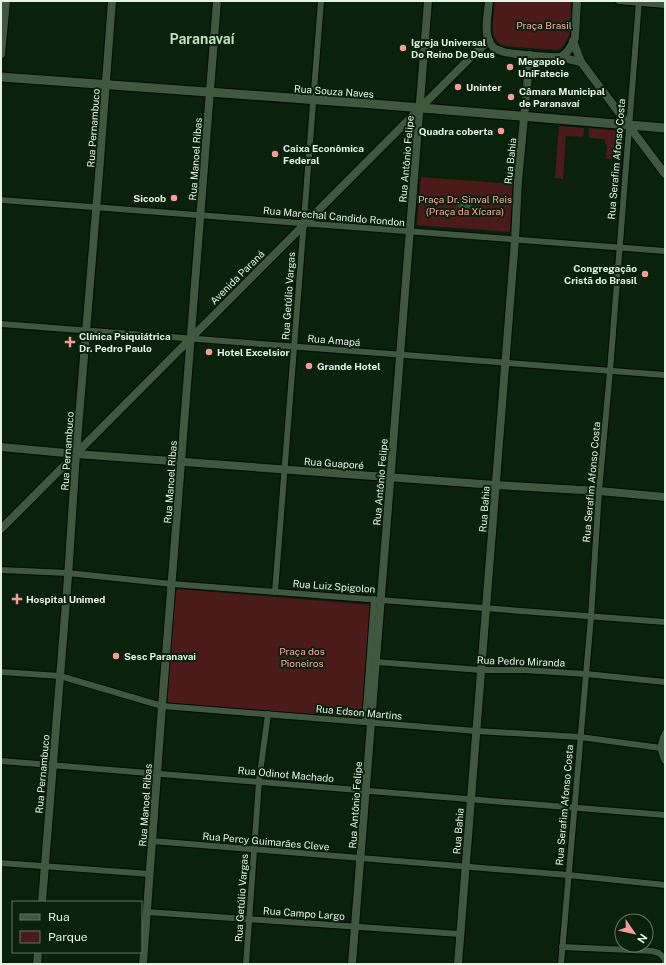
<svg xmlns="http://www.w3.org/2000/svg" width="666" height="965" font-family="'Public Sans',sans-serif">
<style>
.green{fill:#4b1b1c}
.water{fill:#255e2b}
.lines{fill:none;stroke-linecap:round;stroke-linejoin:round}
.minor-casing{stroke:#000a00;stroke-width:8}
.tertiary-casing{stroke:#000a00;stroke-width:10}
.secondary-casing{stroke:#000a00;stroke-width:11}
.minor{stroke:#405840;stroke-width:6}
.tertiary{stroke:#405840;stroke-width:8}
.secondary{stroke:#405840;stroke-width:9}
.poi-dot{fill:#f59b98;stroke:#0a210c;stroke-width:1.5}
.labels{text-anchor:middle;stroke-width:4;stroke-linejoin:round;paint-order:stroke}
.park-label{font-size:10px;fill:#fca4a0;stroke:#0a210c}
.poi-label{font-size:10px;font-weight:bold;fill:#e4f3e4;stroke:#0a210c;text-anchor:start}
.street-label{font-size:10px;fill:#e4f3e4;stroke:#0a210c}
.district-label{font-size:14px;font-weight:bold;fill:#c0ddc0;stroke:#0a210c}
</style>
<rect width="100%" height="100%" fill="#0a210c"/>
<g class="green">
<path d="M495,1H571C570,17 574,41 558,50L504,46C487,40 494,16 495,1Z"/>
<path d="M559,126L584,128L583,137L566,136L563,179L555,178Z"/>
<path d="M589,128L620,131L618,159H606L607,145L605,144V139L589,138Z"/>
<path d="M421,177L513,184L510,232L417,225Z"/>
<path d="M178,589L371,605L363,717L359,719L171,703L168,702L167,698L175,593Z"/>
</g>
<circle class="water" cx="465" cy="204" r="7"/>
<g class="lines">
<g class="minor-casing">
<g id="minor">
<path d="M619,1L665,5"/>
<path d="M1,200L665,251"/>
<path d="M1,324L665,375"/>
<path d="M1,570L68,573L172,584L665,622"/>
<path d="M275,592L321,1"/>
<path d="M376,662L481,670H524L586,674L665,682"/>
<path d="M1,672L60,676L162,706L476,731L580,737L661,748"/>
<path d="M365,722L374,599"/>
<path d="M665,733C660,743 659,751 665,761"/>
<path d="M1,761L665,815"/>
<path d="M152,841L568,875L665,885"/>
<path d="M1,863L150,874"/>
<path d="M147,912L459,934"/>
<path d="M562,947L652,951L659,953L665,959V964"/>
<path d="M246,964L259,781L268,714"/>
<path d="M561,964L591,617L599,491L610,371L639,1"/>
</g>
</g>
<g class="tertiary-casing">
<g id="tertiary">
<path d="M489,1C488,13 484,30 489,41C491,46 496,50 501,51C507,54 554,58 560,57C568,54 572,45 575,38L577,1"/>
<path d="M573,41L581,62L665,174"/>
<path d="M1,54L6,1"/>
<path d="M559,57L581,62"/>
<path d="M1,447L76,454L495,485L599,491L665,497"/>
<path d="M1,529L476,52L489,41"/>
<path d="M42,902L68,577L76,454L99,174L112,1"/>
<path d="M37,964L38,952"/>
<path d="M143,964L162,706L217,1"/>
<path d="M352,964L428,1"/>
<path d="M458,964L515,240L518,181L530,55"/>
</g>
</g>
<g class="secondary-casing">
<path id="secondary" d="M1,77L373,104L665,128"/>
</g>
<use href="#minor" class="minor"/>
<use href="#tertiary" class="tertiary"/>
<use href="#secondary" class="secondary"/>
</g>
<g class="poi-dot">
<circle cx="403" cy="48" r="4"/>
<circle cx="510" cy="67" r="4"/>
<circle cx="458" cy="87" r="4"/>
<circle cx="511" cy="97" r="4"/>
<circle cx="501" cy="131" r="4"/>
<circle cx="275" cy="154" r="4"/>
<circle cx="174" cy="198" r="4"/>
<circle cx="645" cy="274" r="4"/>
<path d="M68 336h4v4h4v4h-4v4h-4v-4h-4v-4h4z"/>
<circle cx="209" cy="352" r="4"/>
<circle cx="309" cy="366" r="4"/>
<path d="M15 593h4v4h4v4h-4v4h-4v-4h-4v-4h4z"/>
<circle cx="116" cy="656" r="4"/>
</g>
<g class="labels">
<g class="park-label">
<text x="544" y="29">Praça Brasil</text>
<text x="465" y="203">Praça Dr. Sinval Reis<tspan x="465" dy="12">(Praça da Xícara)</tspan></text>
<text x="302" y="655">Praça dos<tspan x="302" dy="12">Pioneiros</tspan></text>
</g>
<g class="poi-label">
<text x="411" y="46">Igreja Universal<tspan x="411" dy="12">Do Reino De Deus</tspan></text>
<text x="518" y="65">Megapolo<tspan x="518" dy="12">UniFatecie</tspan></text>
<text x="466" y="91">Uninter</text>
<text x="519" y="95">Câmara Municipal<tspan x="519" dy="12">de Paranavaí</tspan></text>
<text x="493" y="135" text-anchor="end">Quadra coberta</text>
<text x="283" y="152">Caixa Econômica<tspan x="283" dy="12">Federal</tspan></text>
<text x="166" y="202" text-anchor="end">Sicoob</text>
<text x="637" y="272" text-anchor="end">Congregação<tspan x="637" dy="12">Cristã do Brasil</tspan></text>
<text x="79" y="340">Clínica Psiquiátrica<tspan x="79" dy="12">Dr. Pedro Paulo</tspan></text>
<text x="217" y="356">Hotel Excelsior</text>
<text x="317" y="370">Grande Hotel</text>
<text x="26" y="603">Hospital Unimed</text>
<text x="124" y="660">Sesc Paranavai</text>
</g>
<g class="street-label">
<text transform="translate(334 91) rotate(4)" y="4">Rua Souza Naves</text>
<text transform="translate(93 128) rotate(-86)" y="4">Rua Pernambuco</text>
<text transform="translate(195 159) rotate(-86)" y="4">Rua Manoel Ribas</text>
<text transform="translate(406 159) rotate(-85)" y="4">Rua Antônio Felipe</text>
<text transform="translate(616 159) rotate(-85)" y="4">Rua Serafim Afonso Costa</text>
<text transform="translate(510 161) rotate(-84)" y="4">Rua Bahia</text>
<text transform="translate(334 216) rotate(5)" y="4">Rua Marechal Candido Rondon</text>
<text transform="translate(237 277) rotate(-45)" y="4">Avenida Paraná</text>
<text transform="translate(288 296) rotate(-86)" y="4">Rua Getúlio Vargas</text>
<text transform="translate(334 340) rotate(5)" y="4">Rua Amapá</text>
<text transform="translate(67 451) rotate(-86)" y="4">Rua Pernambuco</text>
<text transform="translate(334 463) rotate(4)" y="4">Rua Guaporé</text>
<text transform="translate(170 482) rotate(-86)" y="4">Rua Manoel Ribas</text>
<text transform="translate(380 482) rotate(-85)" y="4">Rua Antônio Felipe</text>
<text transform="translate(591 482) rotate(-85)" y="4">Rua Serafim Afonso Costa</text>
<text transform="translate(484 509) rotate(-86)" y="4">Rua Bahia</text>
<text transform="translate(334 586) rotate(4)" y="4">Rua Luiz Spigolon</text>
<text transform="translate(521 661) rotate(2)" y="4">Rua Pedro Miranda</text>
<text transform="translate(359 712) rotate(5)" y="4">Rua Edson Martins</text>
<text transform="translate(42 774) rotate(-85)" y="4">Rua Pernambuco</text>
<text transform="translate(286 774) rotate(5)" y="4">Rua Odinot Machado</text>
<text transform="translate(145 805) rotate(-86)" y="4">Rua Manoel Ribas</text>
<text transform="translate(355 805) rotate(-86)" y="4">Rua Antônio Felipe</text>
<text transform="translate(564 805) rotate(-85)" y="4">Rua Serafim Afonso Costa</text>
<text transform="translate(458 831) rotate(-86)" y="4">Rua Bahia</text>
<text transform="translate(266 841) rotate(5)" y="4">Rua Percy Guimarães Cleve</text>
<text transform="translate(241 898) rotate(-86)" y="4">Rua Getúlio Vargas</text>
<text transform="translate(304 913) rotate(4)" y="4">Rua Campo Largo</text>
</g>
<g class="district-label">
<text x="202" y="44">Paranavaí</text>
</g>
</g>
<rect width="666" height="965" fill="none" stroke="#e4f3e4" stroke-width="4"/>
<rect x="12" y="901" width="130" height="52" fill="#0a210c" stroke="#617562"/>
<rect x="20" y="914" width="20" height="6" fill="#405840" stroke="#617562"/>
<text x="48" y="921" font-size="12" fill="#e4f3e4">Rua</text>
<rect x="20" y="931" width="20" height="12" fill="#4b1b1c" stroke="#617562"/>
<text x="48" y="941" font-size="12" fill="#e4f3e4">Parque</text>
<g transform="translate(634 933) rotate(124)"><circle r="19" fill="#0a210c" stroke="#617562"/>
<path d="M0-3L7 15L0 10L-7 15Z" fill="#f59b98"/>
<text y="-6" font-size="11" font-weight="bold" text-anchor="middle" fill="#e4f3e4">N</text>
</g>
</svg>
